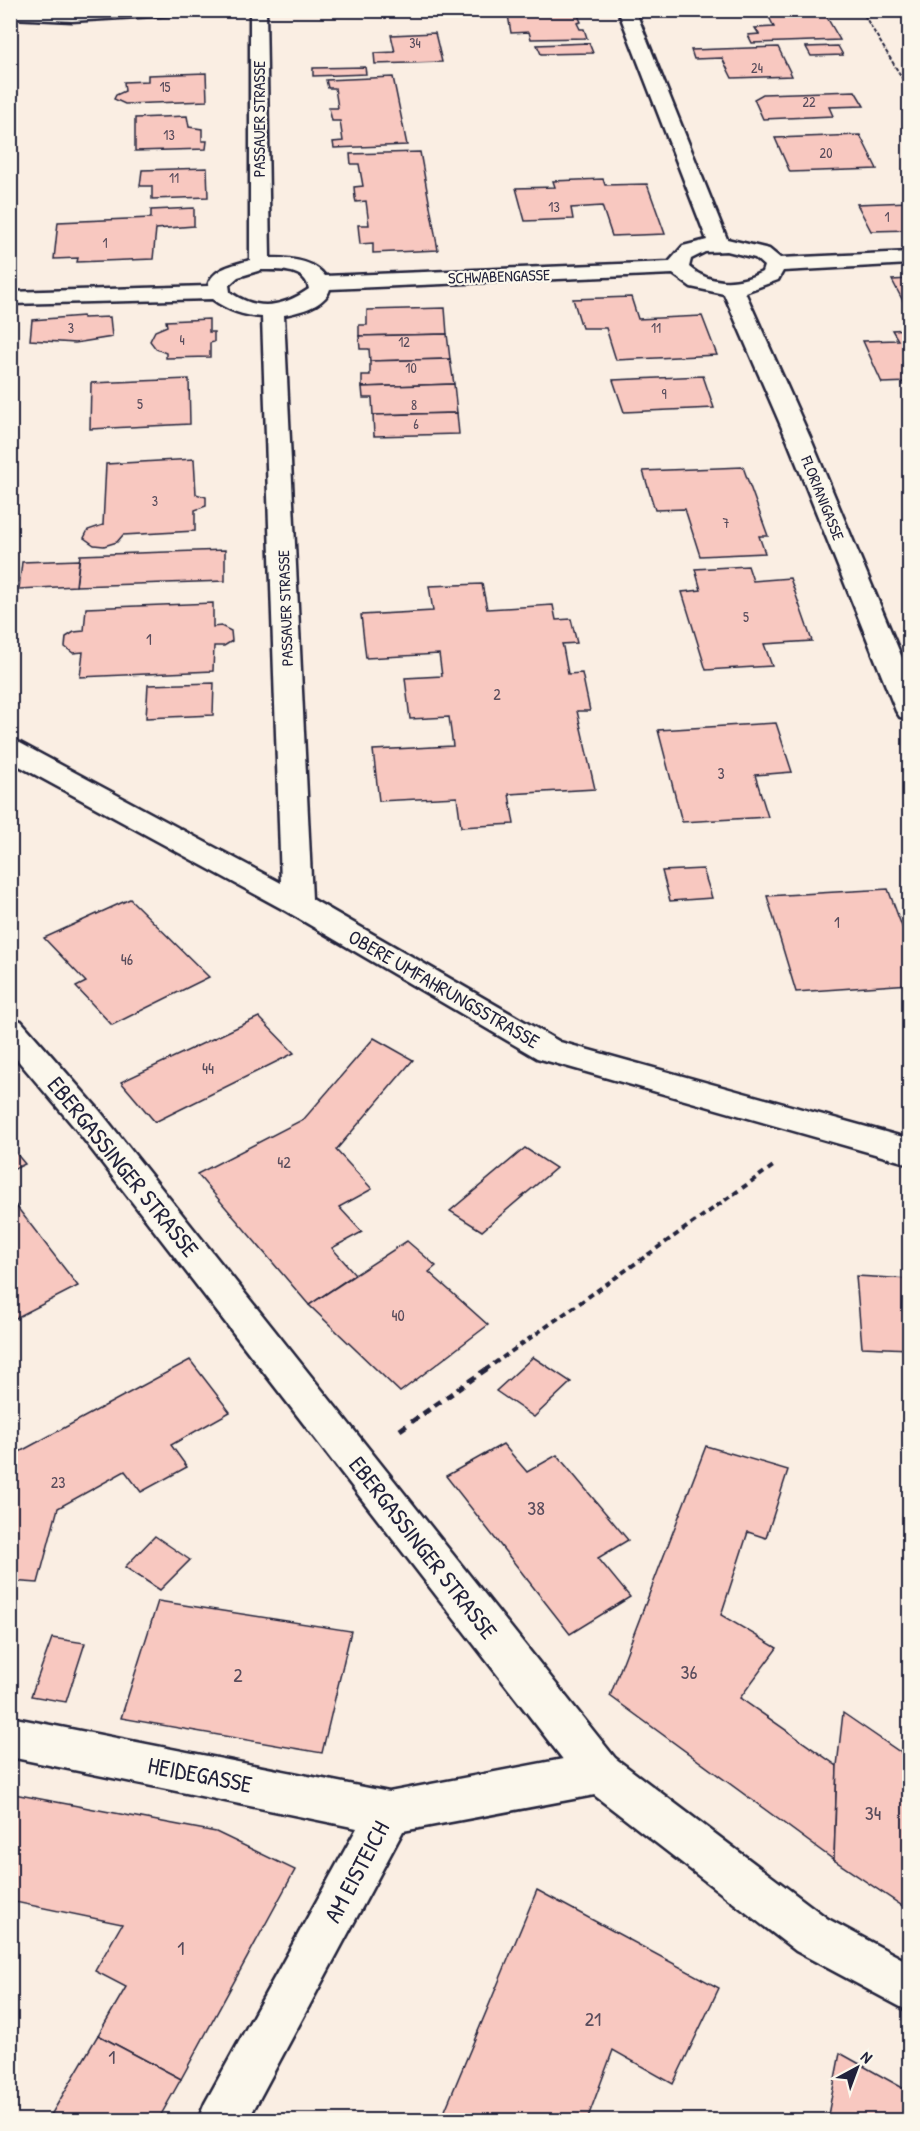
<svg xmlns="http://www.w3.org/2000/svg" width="920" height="2131" font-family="'Patrick Hand',sans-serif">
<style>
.building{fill:#f8c8c0;stroke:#22223b;stroke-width:1.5}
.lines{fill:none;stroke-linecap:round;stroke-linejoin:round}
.minor-casing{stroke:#22223b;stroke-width:5}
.secondary-casing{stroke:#22223b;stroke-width:5}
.path-far2{stroke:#22223b;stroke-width:2;stroke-dasharray:4 2;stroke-linecap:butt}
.path-far1{stroke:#22223b;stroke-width:4;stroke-dasharray:6 4.5;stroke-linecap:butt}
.path{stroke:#22223b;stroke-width:5;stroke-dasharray:8 6;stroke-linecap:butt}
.minor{fill:#fbf7ec;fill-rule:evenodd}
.secondary{fill:#fbf7ec;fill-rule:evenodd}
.labels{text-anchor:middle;stroke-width:4.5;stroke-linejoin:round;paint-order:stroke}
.far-number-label{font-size:14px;fill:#584c5c}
.far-street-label{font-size:16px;fill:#22223b;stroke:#fbf7ec}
.number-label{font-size:16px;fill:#584c5c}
.street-label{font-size:20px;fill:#22223b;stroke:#fbf7ec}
.near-number-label{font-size:20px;fill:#584c5c}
.near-street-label{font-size:24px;fill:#22223b;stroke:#fbf7ec}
</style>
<rect width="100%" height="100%" fill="#faeee3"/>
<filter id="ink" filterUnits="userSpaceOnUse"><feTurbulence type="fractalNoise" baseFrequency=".0167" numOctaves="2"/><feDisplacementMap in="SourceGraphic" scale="12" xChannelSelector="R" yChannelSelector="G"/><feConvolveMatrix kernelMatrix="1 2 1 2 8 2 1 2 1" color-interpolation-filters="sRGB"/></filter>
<g filter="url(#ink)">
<g class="building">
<path d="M755,10H832L833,14H825L840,40L752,43L748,35L759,34L755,28L774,27L769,17H758Z"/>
<path d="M577,13L581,22L577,23L580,29H584L587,38L531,39L529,32L511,33L508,15Z"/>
<path d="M435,33L442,62L375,64L374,53L395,52L391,35Z"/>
<path d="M589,43L593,53L541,54L537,45Z"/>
<path d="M838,46L843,55L811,56L806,47Z"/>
<path d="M778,47L792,76L732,78L722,58L694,59L691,50Z"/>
<path d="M365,67L366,74L313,76V68Z"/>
<path d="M206,73L207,101L125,104L114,99L116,95L125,91L124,82L148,81V75Z"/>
<path d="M393,77L407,145L334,148L333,142L343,141L340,121H332L329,108H338L335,88H328L326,80Z"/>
<path d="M855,91L864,106L829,107L833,116L763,119L754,99L763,94Z"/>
<path d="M187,116L189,127L202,129V141H207L206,149L135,151V118Z"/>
<path d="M860,135L877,169L790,172L775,138Z"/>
<path d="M420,152L438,250L373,253V243L360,244L358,225H369L366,201L356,202L355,198L354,187L363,186L359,164H351L350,154Z"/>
<path d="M207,168L208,197L152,199V186H140L142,170Z"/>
<path d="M603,179L605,185L647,184L665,234L612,236L602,206L571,208L573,219L525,221L516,188L555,187L553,181Z"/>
<path d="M910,202V230L871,231L857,204Z"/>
<path d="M194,208V226L156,229L153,259L77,262L78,258L54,259L58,222L151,218V210Z"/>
<path d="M910,279V302L904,303L892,280Z"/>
<path d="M631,297L638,319L702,316L717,355L616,360L606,328H582L573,299Z"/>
<path d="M445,308L447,334L359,336V325H367V310Z"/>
<path d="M83,316V318L110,317L112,337L75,343L30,340L32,320Z"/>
<path d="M209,319V332H214V342L210,343V357L166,358V353L156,349L150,341L155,331L167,326L166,321Z"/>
<path d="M910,329V382L882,383L863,341L898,340L892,330Z"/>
<path d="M447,334L450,359L370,361L369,349H360L359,336Z"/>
<path d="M450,359L454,384L362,387V375H370V361Z"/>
<path d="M703,376L714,408L624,412L613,380Z"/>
<path d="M189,379L190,424L90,429L91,383Z"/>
<path d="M454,384L457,413L373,415L372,398H363L362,387Z"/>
<path d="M457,413L459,434L374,436L373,415Z"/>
<path d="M194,459L196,494L206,497V506L195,510V531L123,535L117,542L104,546L94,545L84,538L88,530L103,525L106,464Z"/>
<path d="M743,467L768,536H759L765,553L700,556L685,509L655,510L643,471Z"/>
<path d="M225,550V581L76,586L80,555Z"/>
<path d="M79,560L76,586L19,589L22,562Z"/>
<path d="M748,566L753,581L790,578L812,641L764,644L772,666L706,670L682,592L701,590L695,569Z"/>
<path d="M482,584L487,609L553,605L556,620L571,619L577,643L562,644L563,647L568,674L582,673L590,711H577L595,789L509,794L514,824L461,827L457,797L379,801L373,750L453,746L449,717L410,719L405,678L442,676L439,654L366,658L361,615L433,611L429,586Z"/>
<path d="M213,603V627L221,626L231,631L232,641L224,646H214L213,671L80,677L83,652L73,653L65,647L66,637L74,632L84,631L86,608Z"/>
<path d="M214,683L213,715L146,718L148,685Z"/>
<path d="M776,723L792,772L755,775L768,817L682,822L658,730Z"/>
<path d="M703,869L712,898L670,901L662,871Z"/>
<path d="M888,889L910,948V984L796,992L767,896Z"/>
<path d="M130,899L209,977L112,1025L76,987L86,982L44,938Z"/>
<path d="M259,1017L294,1053L155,1122L121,1082Z"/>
<path d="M374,1038L413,1060L336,1150L372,1189L339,1207L362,1232L332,1248L355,1274L309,1305L197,1174L304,1119Z"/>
<path d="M10,1146L25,1164L10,1171Z"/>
<path d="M525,1148L556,1168L482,1231L450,1211Z"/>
<path d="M10,1198L78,1286L10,1321Z"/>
<path d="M407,1241L436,1266L429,1272L488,1325L400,1392L309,1305Z"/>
<path d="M856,1276L910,1279V1349L862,1347Z"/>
<path d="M533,1357L571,1382L534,1417L496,1391Z"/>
<path d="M190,1360L230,1412L171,1445L187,1467L141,1492L125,1471L58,1508L38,1583L10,1581V1457Z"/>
<path d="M503,1444L527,1472L557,1455L628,1540L598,1558L630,1597L570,1634L446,1476Z"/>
<path d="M706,1446L788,1470L766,1538L748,1532L721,1615L777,1648L740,1698L837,1766L834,1860L610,1696Z"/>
<path d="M155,1536L190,1560L160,1590L125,1567Z"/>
<path d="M158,1601L351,1631L322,1753L121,1718Z"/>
<path d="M52,1638L85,1643L66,1702L31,1696Z"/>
<path d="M843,1713L910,1759V1911L834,1860L837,1766Z"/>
<path d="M14,1794L216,1832L295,1870L181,2079L98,2035L126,1987L95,1971L122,1924L10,1901V1803Z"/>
<path d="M537,1890L719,1988L673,2084L613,2050L587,2120H441Z"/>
<path d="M98,2035L181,2079L158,2120H48Z"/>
<path d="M840,2053L910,2092V2120H827Z"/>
</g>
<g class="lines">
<g class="minor-casing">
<g id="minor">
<path d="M10,10H179L171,15L72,21L10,18Z"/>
<path d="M250,10H266L270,258C289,258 314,260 325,276L669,262L683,246L707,240L618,10H635L727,239L769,249L780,258L910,252V264L783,271L778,280L745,292L812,442L910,677V719L900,717L896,711L788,442L724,294L691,287L673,274L330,289C325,306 300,312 284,315L312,899L560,1042L910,1139V1164L537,1058L286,911L10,761V741L20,743L281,883L262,317C243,316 227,310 212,299L10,304V292L208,286C212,268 234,265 250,260ZM727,251L755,258L764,266L762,272C738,285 710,285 689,267L691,259L705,252ZM261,270C278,270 306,268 309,289C283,307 257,312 230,292L229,285L238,277Z"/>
<path d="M10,1717L389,1792L600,1752L615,1758L622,1773L615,1788L600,1794L403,1831L248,2120H198L205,2103L357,1828L10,1757Z"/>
</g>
</g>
<g class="secondary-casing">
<path id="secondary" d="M10,1018L21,1021L99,1110L615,1758L828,1919L910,1963V2012L796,1951L585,1788L75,1128L10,1051Z"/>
</g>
<path class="path-far2" d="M861,10L910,91"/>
<path class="path-far1" d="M485,1370L776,1164"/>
<path class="path" d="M400,1430L488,1368"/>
<use href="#minor" class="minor"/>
<use href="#secondary" class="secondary"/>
</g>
</g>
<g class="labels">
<g class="far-number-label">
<text x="415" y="48">34</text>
<text x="757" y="73">24</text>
<text x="165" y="92">15</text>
<text x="809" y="107">22</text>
<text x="169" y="140">13</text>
<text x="826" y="158">20</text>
<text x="174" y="183">11</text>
<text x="554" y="212">13</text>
<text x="887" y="222">1</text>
<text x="105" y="248">1</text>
<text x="71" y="333">3</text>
<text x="656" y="333">11</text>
<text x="182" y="345">4</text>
<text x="404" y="347">12</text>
<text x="411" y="373">10</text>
<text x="664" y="399">9</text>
<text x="140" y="409">5</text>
<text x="414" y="410">8</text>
<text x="416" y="429">6</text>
<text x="155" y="506">3</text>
<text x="726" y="528">7</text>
<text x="746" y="622">5</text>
</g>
<g class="far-street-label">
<text transform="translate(259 119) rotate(-90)" y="6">PASSAUER STRASSE</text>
<text transform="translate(499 276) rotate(-2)" y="6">SCHWABENGASSE</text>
<text transform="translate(823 498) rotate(68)" y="6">FLORIANIGASSE</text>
<text transform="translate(285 608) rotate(-92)" y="6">PASSAUER STRASSE</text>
</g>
<g class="number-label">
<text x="149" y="645">1</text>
<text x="497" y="700">2</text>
<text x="721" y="779">3</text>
<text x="837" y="928">1</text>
<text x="127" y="965">46</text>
<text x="208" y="1074">44</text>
<text x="284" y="1168">42</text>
<text x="398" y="1321">40</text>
<text x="58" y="1488">23</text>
</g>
<g class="street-label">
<text transform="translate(444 989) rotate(30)" y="7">OBERE UMFAHRUNGSSTRASSE</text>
</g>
<g class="near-number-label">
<text x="536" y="1515">38</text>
<text x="689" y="1679">36</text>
<text x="238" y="1682">2</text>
<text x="873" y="1820">34</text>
<text x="181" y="1955">1</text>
<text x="593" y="2026">21</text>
<text x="112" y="2064">1</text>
</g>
<g class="near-street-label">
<text transform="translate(123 1167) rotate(51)" y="8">EBERGASSINGER STRASSE</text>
<text transform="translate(423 1548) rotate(52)" y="8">EBERGASSINGER STRASSE</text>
<text transform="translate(200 1775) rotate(11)" y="8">HEIDEGASSE</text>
<text transform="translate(357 1872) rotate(-62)" y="8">AM EISTEICH</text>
</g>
</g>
<rect width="920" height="2131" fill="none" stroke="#fbf7ec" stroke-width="36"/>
<rect x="18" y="18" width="884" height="2095" fill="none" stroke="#22223b" stroke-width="2" filter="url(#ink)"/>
<g transform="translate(857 2068) rotate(41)" stroke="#fbf7ec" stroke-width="4.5" paint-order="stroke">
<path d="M0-4.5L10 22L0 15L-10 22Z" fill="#22223b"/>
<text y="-9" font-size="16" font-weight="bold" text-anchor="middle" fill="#22223b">N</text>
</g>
</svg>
